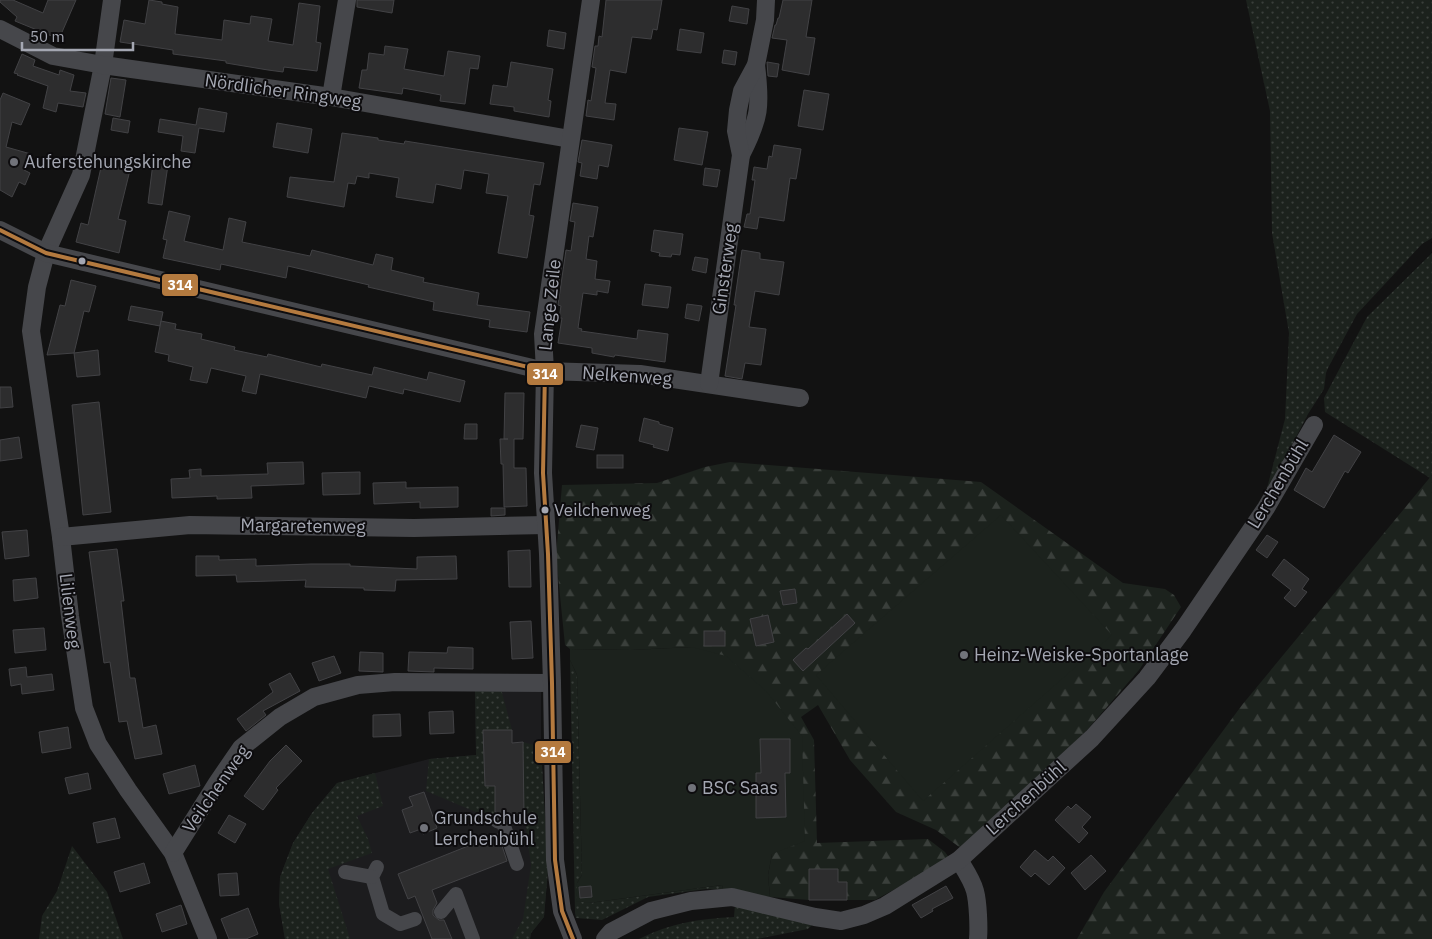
<svg xmlns="http://www.w3.org/2000/svg" width="1432" height="939" font-family="'IBM Plex Sans',sans-serif">
<style>
.built{fill:#1c1c1e}
.grass{fill:url(#grass-dots)}
.forest{fill:url(#forest-firs)}
.pitch{fill:#1c221d}
.building{fill:#2d2d2e;stroke:#424245}
.lines{fill:none;stroke-linecap:round;stroke-linejoin:round}
.pedestrian{stroke:#46474b;stroke-width:14}
.minor{stroke:#46474b;stroke-width:18}
.bus-1-casing{stroke:#0d0c0e;stroke-width:8}
.bus-1{stroke:#b47a3f;stroke-width:4}
.poi-dot{fill:#71737a;stroke:#0d0c0e;stroke-width:2}
.bus-dot{fill:#a4a7b2;stroke:#0d0c0e;stroke-width:2}
.labels{text-anchor:middle;stroke-width:4;stroke-linejoin:round;paint-order:stroke}
.bus-label{font-size:17px;fill:#a4a7b2;stroke:#0d0c0e;text-anchor:start}
.street-label{font-size:18px;fill:#a4a7b2;stroke:#0d0c0e}
.poi-label{font-size:18px;fill:#a4a7b2;stroke:#0d0c0e;text-anchor:start}
.line-badge{stroke:#0d0c0e;stroke-width:2}
.badge-label{font-size:14px;text-anchor:middle;font-weight:bold;fill:#fff}
</style>
<defs>
<pattern id="grass-dots" width="8" height="8" patternUnits="userSpaceOnUse" patternTransform="scale(1.25)"><rect width="8" height="8" fill="#1c221d"/><path d="M2 2h.1M6 6h.1" fill="none" stroke="#3a3f3b" stroke-width="1.8" stroke-linecap="round"/></pattern>
<pattern id="forest-firs" width="22" height="20" patternUnits="userSpaceOnUse" patternTransform="scale(1.25)"><rect width="22" height="20" fill="#1c221d"/><path d="M5 1l3.5 6h-7zM16 11l3.5 6h-7z" fill="#3a3f3b"/></pattern>
</defs>
<rect width="100%" height="100%" fill="#121212"/>
<path class="built" d="M475,689L541,691V747L548,870L544,917L531,933L530,939H285L279,904L280,877L293,843L312,813L337,783L429,759L476,755Z"/>
<g class="grass">
<path d="M1246,0H1432V238L1422,244L1357,314L1328,368L1326,373L1324,389L1308,414L1267,493L1266,492L1285,419L1289,333L1272,233L1270,111Z"/>
<path d="M1432,253V475L1430,478L1325,412L1324,398L1367,317Z"/>
<path d="M570,660L577,675L582,875L577,883L589,903L722,885L723,890L706,889L648,897L602,920L576,918L575,913Z"/>
<path d="M475,689H501L512,730L483,731L485,786H495V815L478,813L426,791L429,759L476,755Z"/>
<path d="M523,742L541,747L548,870L544,917L531,933L530,939H512L523,919L531,865L524,815Z"/>
<path d="M375,773L383,806L357,816L368,839L372,853L328,869L350,939H285L279,904L280,877L293,843L312,813L337,783Z"/>
<path d="M72,846L107,892L123,939H39L42,916L57,891Z"/>
<path d="M735,904L814,923L808,929L757,939H639C671,923 699,919 734,917Z"/>
</g>
<g class="forest">
<path d="M730,462L981,482L1123,583L1165,589L1174,595L1181,607L1139,670L1087,730L990,825L962,849L936,830L896,812L850,760L818,705L801,717L814,740L817,843L928,839L945,852L950,859L875,900H847V882H838V869H809V900L770,897L768,875L772,854L692,647L631,650L570,649L565,645L556,556L562,485L657,483L705,467Z"/>
<path d="M1432,475V939H1077L1104,892L1242,705Z"/>
</g>
<g class="pitch">
<path d="M1001,515L1112,635L923,801L816,675Z"/>
<path d="M692,647L726,656L766,691L802,736L805,841L772,854L768,875L770,897L723,890L722,885L589,903L576,901L577,883L582,875L577,675L570,660V649L631,650Z"/>
</g>
<g class="building">
<path d="M0,0H13L43,13L48,0H76L59,39L15,21L17,17L0,2Z"/>
<path d="M149,0L162,2V4L178,7L175,34L222,40L224,20L250,24L251,16L272,19L268,41L293,45L299,3L320,6L316,42L321,43L317,71L284,67L283,72L268,70L226,63V61L173,54V50L120,42L124,20L145,24Z"/>
<path d="M357,0H394L392,13L357,7Z"/>
<path d="M606,0H662L657,30L653,29L651,39L632,37L626,73L610,70L605,103L616,104L614,120L586,116L588,100L591,101L596,68L592,67L595,46H598L599,36L602,37Z"/>
<path d="M783,0H812L806,37L815,38L809,75L782,70L787,40L772,38L775,25H776L778,18H779Z"/>
<path d="M732,6L749,9L747,24L729,21Z"/>
<path d="M680,29L704,33L701,53L677,50Z"/>
<path d="M549,30L566,33L564,49L547,46Z"/>
<path d="M385,46L408,49L404,69L444,76L448,51L480,56L478,69L470,68L465,104L440,101L441,95L403,88L402,94L359,88L362,70H367L369,53L384,55Z"/>
<path d="M724,50L737,52L735,65L722,63Z"/>
<path d="M22,54L35,60L33,66L59,75L60,70L74,75L70,91L86,93L83,107L58,103L56,112L43,108L48,86L17,75L18,74L14,73Z"/>
<path d="M511,62L553,69L548,100L551,101L549,117L514,111V107L490,104L493,85L507,87Z"/>
<path d="M767,62L779,64L777,77L768,76Z"/>
<path d="M111,78L126,80L120,117L105,114Z"/>
<path d="M804,90L829,94L823,130L798,126Z"/>
<path d="M3,93L30,104L21,125L12,122L6,147L31,154L24,170L30,173L25,185L19,182L12,197L0,190V100Z"/>
<path d="M199,108L227,113L224,132L199,128L195,153L181,151L183,136L158,132L160,119L196,125Z"/>
<path d="M113,118L130,121L128,133L111,130Z"/>
<path d="M277,123L312,129L308,153L273,147Z"/>
<path d="M679,128L708,132L702,165L674,160Z"/>
<path d="M342,133L378,138V140L404,144L405,141L544,163L540,185L534,184L529,215L534,216L527,258L498,253L508,196L486,193L489,174L464,170L461,189L436,184L433,203L396,197L399,178L369,173V178L357,176L355,184L348,183L344,207L287,197L290,177L334,182Z"/>
<path d="M582,140L612,145L608,167L599,165L597,179L580,176L582,163L578,162Z"/>
<path d="M774,145L801,149L796,179L790,178L784,221L759,217L757,229L744,227L747,214H750L755,180H752L754,167L767,169L769,156L772,157Z"/>
<path d="M102,163L130,170L118,219L126,221L119,253L76,242L81,223L88,225Z"/>
<path d="M153,163L168,165L162,205L148,203Z"/>
<path d="M705,168L720,170L717,187L703,185Z"/>
<path d="M573,203L598,207L593,237L589,236L586,259L597,261L595,279L610,281L608,293L597,291V295L583,293L578,328L582,329L581,331L637,339L638,330L668,334L665,362L615,355L614,357L592,353V348L558,343L562,318H559L561,306L558,305L566,250L571,251L575,222L570,221Z"/>
<path d="M169,211L190,216L184,241L223,250L229,218L246,222L242,242L310,256L312,250L373,265L376,254L393,258L391,270L424,278L423,282L479,293L477,305L530,312L527,332L489,327L490,320L433,310L434,302L368,287L369,285L288,266L286,278L221,264L220,270L163,258L167,240L163,239Z"/>
<path d="M654,230L683,234L680,255L672,254L671,257L659,256L660,253L651,251Z"/>
<path d="M742,250L760,253V259L784,262L779,295L755,291L749,327L766,329L761,365L745,363L742,379L725,376L736,305H734Z"/>
<path d="M695,257L708,259L706,273L692,270Z"/>
<path d="M71,280L96,286L89,312L84,311L74,353L47,355L60,305L65,306Z"/>
<path d="M645,284L671,287L668,308L642,305Z"/>
<path d="M687,304L702,306L699,321L685,318Z"/>
<path d="M131,306L163,312L160,326L128,320Z"/>
<path d="M161,321L176,324L175,329L202,334L201,339L235,347L234,350L267,357L268,354L321,367L322,364L372,375L374,367L427,380L429,372L465,381L460,402L404,389L403,394L369,386L366,398L260,374L256,394L242,391L246,376L211,368L207,383L190,380L193,367L168,361L169,355L155,352Z"/>
<path d="M98,350L100,375L77,377L74,353Z"/>
<path d="M0,387H11L13,407L0,408Z"/>
<path d="M505,393H524L523,439H514V468H526L527,506L504,507L503,464H501L500,439H508H504Z"/>
<path d="M99,402L111,512L83,515L72,405Z"/>
<path d="M644,418L659,422V424L673,428L668,451L653,447L654,445L639,441Z"/>
<path d="M465,424H477V439H464Z"/>
<path d="M581,425L598,428L594,450L576,447Z"/>
<path d="M1334,435L1361,452L1348,473L1345,471L1324,508L1294,490L1306,468L1312,472Z"/>
<path d="M19,437L22,458L0,461V440Z"/>
<rect x="597" y="455" width="26" height="13"/>
<path d="M303,462L304,484L251,486L252,498L217,499V496L172,498L171,479L190,478L189,470L201,469V476L268,474L267,463Z"/>
<path d="M360,472V494L323,495L322,473Z"/>
<path d="M406,482V488L458,487V507L420,508V502L374,504L373,483Z"/>
<path d="M491,508H505V515L491,516Z"/>
<path d="M27,530L29,556L5,559L2,532Z"/>
<path d="M1267,535L1278,542L1267,558L1256,550Z"/>
<path d="M117,549L124,601H121L130,678H135L143,728L156,725L162,754L135,759L127,721L119,722L110,662L104,663L89,552Z"/>
<path d="M530,550L531,587H509L508,551Z"/>
<path d="M196,556H219V560L256,559V566L311,564H350V566L417,569V557L456,556L457,579L396,580L395,591L364,590V588L305,587L306,580L237,582L236,575L196,576Z"/>
<path d="M1284,559L1309,579L1302,589L1307,592L1295,607L1284,598L1291,590L1272,575Z"/>
<path d="M36,578L38,598L14,601L13,580Z"/>
<path d="M795,589L797,603L783,605L780,591Z"/>
<path d="M847,614L855,623L803,671L793,660L806,648L808,649Z"/>
<path d="M768,615L774,642L756,646L750,619Z"/>
<path d="M531,621L533,658L512,659L510,622Z"/>
<path d="M44,628L46,650L15,653L13,630Z"/>
<rect x="704" y="631" width="21" height="15"/>
<path d="M448,647L473,648V669L434,668V672L408,671L409,652L447,653Z"/>
<path d="M360,652L383,653V672L359,671Z"/>
<path d="M334,656L341,673L319,681L312,663Z"/>
<path d="M26,667L27,677L52,674L54,690L22,694L21,684L11,686L9,669Z"/>
<path d="M290,673L300,691L263,711L266,715L246,731L237,719L273,692L269,684Z"/>
<path d="M453,711L454,733L430,734L429,712Z"/>
<path d="M400,714L401,736L373,737V715Z"/>
<path d="M68,727L71,748L42,753L39,732Z"/>
<path d="M483,730H512V743L523,742L524,815H506L495,812V786H485Z"/>
<path d="M760,739H790V773H785L786,817L756,818V773H761Z"/>
<path d="M286,745L302,761L276,788L278,790L263,810L244,796L270,761Z"/>
<path d="M195,765L200,786L169,794L163,774Z"/>
<path d="M88,773L91,789L69,794L65,778Z"/>
<path d="M424,792L437,828L423,834L421,829L410,833L402,810L413,806L409,797Z"/>
<path d="M1076,804L1091,817L1082,827L1088,833L1079,843L1055,820L1068,806L1071,809Z"/>
<path d="M229,815L246,824L235,843L218,833Z"/>
<path d="M115,818L120,838L97,843L93,823Z"/>
<path d="M498,834L507,861L432,890L437,903L433,910V915L439,920H444L452,939H432L415,896L408,899L398,874Z"/>
<path d="M1035,850L1048,861L1053,856L1065,868L1049,885L1035,873L1031,877L1020,867Z"/>
<path d="M1091,855L1106,871L1085,890L1071,873Z"/>
<path d="M144,863L150,883L120,892L114,872Z"/>
<path d="M809,869H838V882H847V900H809Z"/>
<path d="M237,873L239,895L220,896L218,874Z"/>
<path d="M591,886L592,897L580,898L579,887Z"/>
<path d="M946,886L953,898L932,909L933,911L921,918L912,905Z"/>
<path d="M181,905L187,924L162,932L156,914Z"/>
<path d="M248,908L258,934L246,939H229L221,919Z"/>
</g>
<g class="lines">
<g class="pedestrian">
<path d="M497,821L503,823L517,864"/>
<path d="M377,867L372,877L383,914L400,924L415,919"/>
<path d="M345,872L372,877"/>
<path d="M441,912L456,894L473,939"/>
</g>
<g class="minor">
<path d="M112,0L103,65L81,175L46,253L37,287L31,331L61,537L70,616L84,708L98,744L128,790L173,853L208,939"/>
<path d="M0,29L53,56L103,65L331,97L570,139"/>
<path d="M331,97L347,0"/>
<path d="M741,155C760,118 761,106 756,65"/>
<path d="M0,230L46,253L545,371L640,374L800,398"/>
<path d="M709,384L741,155L736,131L738,110L742,91L756,65L765,20L766,0"/>
<path d="M61,537L190,525L414,528L546,525"/>
<path d="M173,853L217,783L241,748L280,717L314,697L358,685L395,682L552,683"/>
<path d="M959,860C965,870 972,880 975,891C978,902 979,928 978,939"/>
<path d="M573,939L562,911L555,860L552,683L548,554L543,473L545,371L543,334L591,0"/>
<path d="M605,939L611,932L651,911L691,901L732,897L815,917L841,921L864,915L885,906L959,860L1092,738L1147,678L1183,630L1266,508L1314,425"/>
</g>
<g class="bus-1-casing">
<path id="bus-1" d="M0,230L46,253L545,371L543,473L548,554L552,683L555,860L562,911L573,939"/>
</g>
<use href="#bus-1" class="bus-1"/>
</g>
<g class="poi-dot">
<circle cx="14" cy="162" r="5"/>
<circle cx="964" cy="655" r="5"/>
<circle cx="692" cy="788" r="5"/>
<circle cx="424" cy="828" r="5"/>
</g>
<g class="bus-dot">
<circle cx="82" cy="261" r="4.5"/>
<circle cx="545" cy="510" r="4.5"/>
</g>
<g class="labels">
<g class="bus-label">
<text x="554" y="516">Veilchenweg</text>
</g>
<g class="street-label">
<text transform="translate(283 91) rotate(8)" y="6">Nördlicher Ringweg</text>
<text transform="translate(725 269) rotate(-82)" y="6">Ginsterweg</text>
<text transform="translate(550 305) rotate(-84)" y="6">Lange Zeile</text>
<text transform="translate(627 376) rotate(4)" y="6">Nelkenweg</text>
<text transform="translate(1278 484) rotate(-59)" y="6">Lerchenbühl</text>
<text transform="translate(303 526) rotate(1)" y="6">Margaretenweg</text>
<text transform="translate(70 611) rotate(83)" y="6">Lilienweg</text>
<text transform="translate(216 789) rotate(-55)" y="6">Veilchenweg</text>
<text transform="translate(1026 798) rotate(-42)" y="6">Lerchenbühl</text>
</g>
<g class="poi-label">
<text x="24" y="168">Auferstehungskirche</text>
<text x="974" y="661">Heinz-Weiske-Sportanlage</text>
<text x="702" y="794">BSC Saas</text>
<text x="434" y="824">Grundschule<tspan x="434" dy="21">Lerchenbühl</tspan></text>
</g>
</g>
<g class="line-badge">
<rect x="161" y="273" width="38" height="24" rx="5" fill="#b47a3f"/>
<rect x="526" y="362" width="38" height="24" rx="5" fill="#b47a3f"/>
<rect x="534" y="740" width="38" height="24" rx="5" fill="#b47a3f"/>
</g>
<g class="badge-label">
<text x="180" y="290">314</text>
<text x="545" y="379">314</text>
<text x="553" y="757">314</text>
</g>
<path d="M22 42v8h111v-8" fill="none" stroke="#a4a7b2" stroke-width="2.5"/>
<text x="30" y="42" font-size="15" fill="#a4a7b2" stroke="#0d0c0e" stroke-width="4" paint-order="stroke">50 m</text>
</svg>
